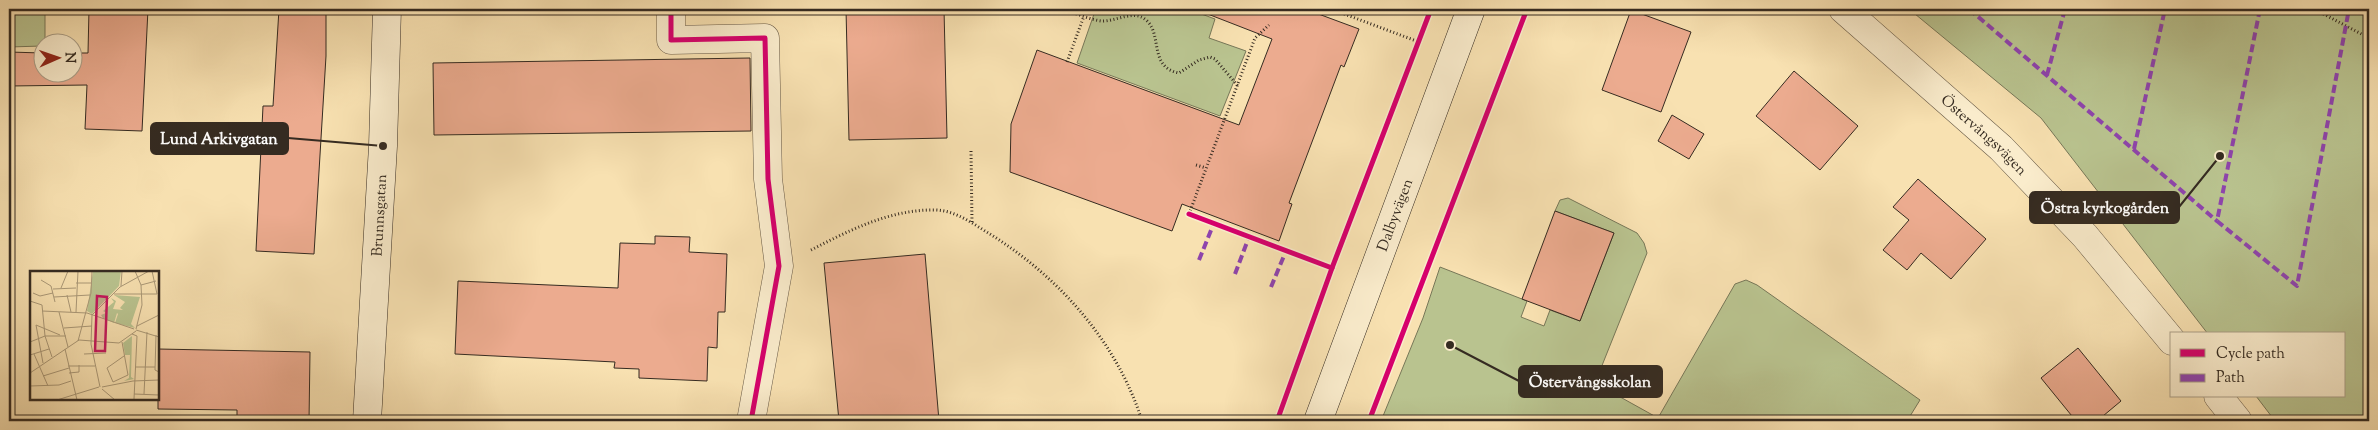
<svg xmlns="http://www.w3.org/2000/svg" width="2378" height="430" font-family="'Sorts Mill Goudy',serif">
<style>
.green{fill:#b9c38f;stroke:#777758}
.building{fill:#ecab8f;stroke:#352b21}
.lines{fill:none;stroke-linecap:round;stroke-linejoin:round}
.street-casing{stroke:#665845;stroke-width:29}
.secondary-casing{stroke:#352b21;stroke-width:29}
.path{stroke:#352b21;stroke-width:3;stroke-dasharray:1 2.5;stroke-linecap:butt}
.street{stroke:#faeccc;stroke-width:28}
.secondary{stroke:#faeccc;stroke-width:28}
.quiet{stroke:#8e44ad;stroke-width:4;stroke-dasharray:8 4;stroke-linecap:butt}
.cycleway-casing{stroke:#faeccc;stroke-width:8}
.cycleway{stroke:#d6006c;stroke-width:5}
.labels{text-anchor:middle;stroke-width:4.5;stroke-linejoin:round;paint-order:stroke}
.street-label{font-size:15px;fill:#352b21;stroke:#faeccc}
.inset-road{fill:none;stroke:#aa9877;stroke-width:1}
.view{fill:#c2185b;fill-opacity:0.15;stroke:#c2185b;stroke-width:2.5}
.inset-edge{fill:none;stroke:#352b21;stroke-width:2.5}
.leader{fill:none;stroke:#352b21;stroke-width:2}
.callout-dot{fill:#352b21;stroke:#faeccc;stroke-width:2}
.callout{fill:#352b21;stroke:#352b21;stroke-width:2}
.callout-label{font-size:16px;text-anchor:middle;font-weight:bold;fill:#fff}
</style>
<rect width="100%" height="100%" fill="#f8e1b1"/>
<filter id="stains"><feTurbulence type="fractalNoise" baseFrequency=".004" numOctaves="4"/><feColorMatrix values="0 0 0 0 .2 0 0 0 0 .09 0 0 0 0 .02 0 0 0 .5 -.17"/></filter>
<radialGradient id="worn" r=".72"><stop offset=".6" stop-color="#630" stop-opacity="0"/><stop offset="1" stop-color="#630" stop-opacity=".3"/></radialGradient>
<g class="green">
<path d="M9,9H45V42H42V46L9,47Z"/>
<path d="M1089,9H1188L1215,19L1209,38L1246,51L1220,116L1077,63L1094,14Z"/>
<path d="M1909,9H2369V421H2275L2256,396H2344V334H2208L2041,118Z"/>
<path d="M1568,198L1637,233L1644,243L1647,253L1595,383L1658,418L1735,284L1746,280L1757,285L1920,400L1907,421H1381L1423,318L1440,267L1527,301L1521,317L1544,326L1550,310L1580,321L1614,233L1555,211L1560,200Z"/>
</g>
<g class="building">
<path d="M89,9H148L142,131L85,129L87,85L9,86V52L42,53V72H72V53H88Z"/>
<path d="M279,9H326V56L314,254L256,251L263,106H273Z"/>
<path d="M846,9H944L947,138L849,140Z"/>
<path d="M1200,9H1305L1359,29L1344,67L1341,65L1289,203L1292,204L1279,241L1182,204L1172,231L1010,172L1011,124L1037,50L1239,125L1272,39L1200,11Z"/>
<path d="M1631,10L1691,32L1661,112L1602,90Z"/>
<path d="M750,58L751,131L434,135L433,63Z"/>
<path d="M1794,71L1858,126L1820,170L1756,116Z"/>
<path d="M1672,115L1704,134L1689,159L1658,141Z"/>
<path d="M1918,179L1986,239L1951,279L1921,253L1907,270L1883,250L1909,220L1893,207Z"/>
<path d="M1555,211L1614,233L1580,321L1522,299Z"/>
<path d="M655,236L690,237L689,252L727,254L725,312H718L717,348L708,347L707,381L639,378V369L614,368L615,362L455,354L458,281L618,288L620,243L655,244Z"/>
<path d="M925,254L939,421H839L824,263Z"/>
<path d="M2078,348L2121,401L2097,421H2076L2041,378Z"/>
<path d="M158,349L310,352L309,421H237V410L158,409Z"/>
</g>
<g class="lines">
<g class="street-casing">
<g id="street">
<path d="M671,9V40L765,38L768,179L779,266L751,421"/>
<path id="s1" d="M1843,9L2001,148L2085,236L2172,341"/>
<path d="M2218,396L2238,421"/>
</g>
</g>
<g class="secondary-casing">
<g id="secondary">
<path id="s2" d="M367,421L383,146L387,9"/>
<path id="s3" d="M1318,421L1471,9"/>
</g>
</g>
<g class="path">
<path d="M1063,9C1075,13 1088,19 1101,21C1115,22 1134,9 1146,20C1163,34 1148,67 1179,73L1199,60L1210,57L1215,59L1238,86"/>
<path d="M1331,9L1419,42"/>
<path d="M2314,9L2369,38"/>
<path d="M1274,11L1275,9"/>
<path d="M1067,62L1084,16"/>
<path d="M971,151L972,223"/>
<path d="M1196,165L1206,168"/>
<path d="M1189,214L1255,38L1269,25"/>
<path d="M811,250C850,230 891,209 936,210C957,211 973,224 990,234C1060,278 1117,342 1142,421"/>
</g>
<use href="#street" class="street"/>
<use href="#secondary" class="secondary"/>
<g class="quiet">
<path d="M1969,9L2217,221"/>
<path d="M2260,9L2217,221L2297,286L2349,9"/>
<path d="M2047,75L2065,9"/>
<path d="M2134,149L2165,9"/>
<path d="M1199,260L1214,223"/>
<path d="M1235,274L1249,237"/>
<path d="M1271,287L1286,251"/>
</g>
<g class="cycleway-casing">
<g id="cycleway">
<path d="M671,9V40L765,38L768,179L779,266L751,421"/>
<path d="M1189,214L1332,268"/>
<path d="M1277,421L1332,268L1431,9"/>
<path d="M1369,421L1527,9"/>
</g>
</g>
<use href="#cycleway" class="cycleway"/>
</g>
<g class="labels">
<g class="street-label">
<text dy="5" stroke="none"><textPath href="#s1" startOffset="189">Östervångsvägen</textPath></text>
<text dy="5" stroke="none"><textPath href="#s2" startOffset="206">Brunnsgatan</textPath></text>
<text dy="5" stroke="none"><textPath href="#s3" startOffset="220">Dalbyvägen</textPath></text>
</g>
</g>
<g transform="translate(30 271)">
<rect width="129" height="129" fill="#f8e1b1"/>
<path d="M63,0H91L89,15L62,43L57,40ZM84,24L110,26L101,53L105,57L85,52L88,43L87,42L84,52L73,47L71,44L76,42L73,40L84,31L81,27L86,30L83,38L93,39L90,37L95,31ZM102,65L101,106L104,108L94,110L99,107L100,84H95L93,72Z" fill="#b9c38f"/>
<path class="inset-road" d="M105,0L111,14L112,34L106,58M11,9L21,15L25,31M46,12H62M111,14L126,10M91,15L92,0M31,17L38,0M23,18L46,17M3,22L10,25L23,22M84,23H127L122,0M37,24L41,41M24,26L60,24M0,30L12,34L15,65L22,86M12,40L57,42L104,58M29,41L38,76M46,41L48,0M62,44L90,16L119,0M62,44L61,73L70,116M107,55L129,44M34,57L62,55M106,59L129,66M102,63L107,65L104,128M126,64L125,99L129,101M48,70L61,22L62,0M0,71L15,65H36M92,71L98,104L83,111L77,97L94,85M35,78L47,129M4,83L18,115M54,83L76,82M0,84L19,78M13,92L6,54L30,64M38,95H65M105,96H125M0,102L49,69L89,72L106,60M39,102L49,101V94M13,105L39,97M0,115L29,114L41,110M72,116L103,110L129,109M72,118L85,129M104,123L129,124M114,123L117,61M27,129L69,116"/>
<path class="view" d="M67,25L77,26L75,80H65Z"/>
<rect width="129" height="129" class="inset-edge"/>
</g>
<path class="leader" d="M383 146L288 138M2220 156L2179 207M1450 345L1519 381"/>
<g class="callout-dot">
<circle cx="383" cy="146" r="5"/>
<circle cx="2220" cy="156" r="5"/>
<circle cx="1450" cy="345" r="5"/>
</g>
<g class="callout">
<rect x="151" y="123" width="137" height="31" rx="5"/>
<rect x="2030" y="192" width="149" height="31" rx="5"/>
<rect x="1519" y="366" width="143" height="31" rx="5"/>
</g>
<g class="callout-label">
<text x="219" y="144">Lund Arkivgatan</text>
<text x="2105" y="213">Östra kyrkogården</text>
<text x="1590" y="387">Östervångsskolan</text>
</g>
<rect width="2378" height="430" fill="none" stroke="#f8e1b1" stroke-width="30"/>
<rect x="10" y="10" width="2358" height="410" fill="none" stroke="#352b21" stroke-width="2.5"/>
<rect x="15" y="15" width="2348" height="400" fill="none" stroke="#352b21"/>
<rect x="2170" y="332" width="175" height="65" fill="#faeccc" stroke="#ab9f88"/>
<rect x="2180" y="349" width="25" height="8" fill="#d6006c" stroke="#ab9f88"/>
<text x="2216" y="358" font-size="15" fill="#352b21">Cycle path</text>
<rect x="2180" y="374" width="25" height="8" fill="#8e44ad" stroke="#ab9f88"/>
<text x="2216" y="382" font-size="15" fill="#352b21">Path</text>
<g transform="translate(58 58) rotate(88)"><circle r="24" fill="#faeccc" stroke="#ab9f88"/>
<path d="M0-4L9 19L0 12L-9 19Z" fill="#8f2418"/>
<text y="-8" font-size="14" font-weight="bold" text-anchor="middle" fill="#352b21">N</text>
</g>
<rect width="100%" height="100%" filter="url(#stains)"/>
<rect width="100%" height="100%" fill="url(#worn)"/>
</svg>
